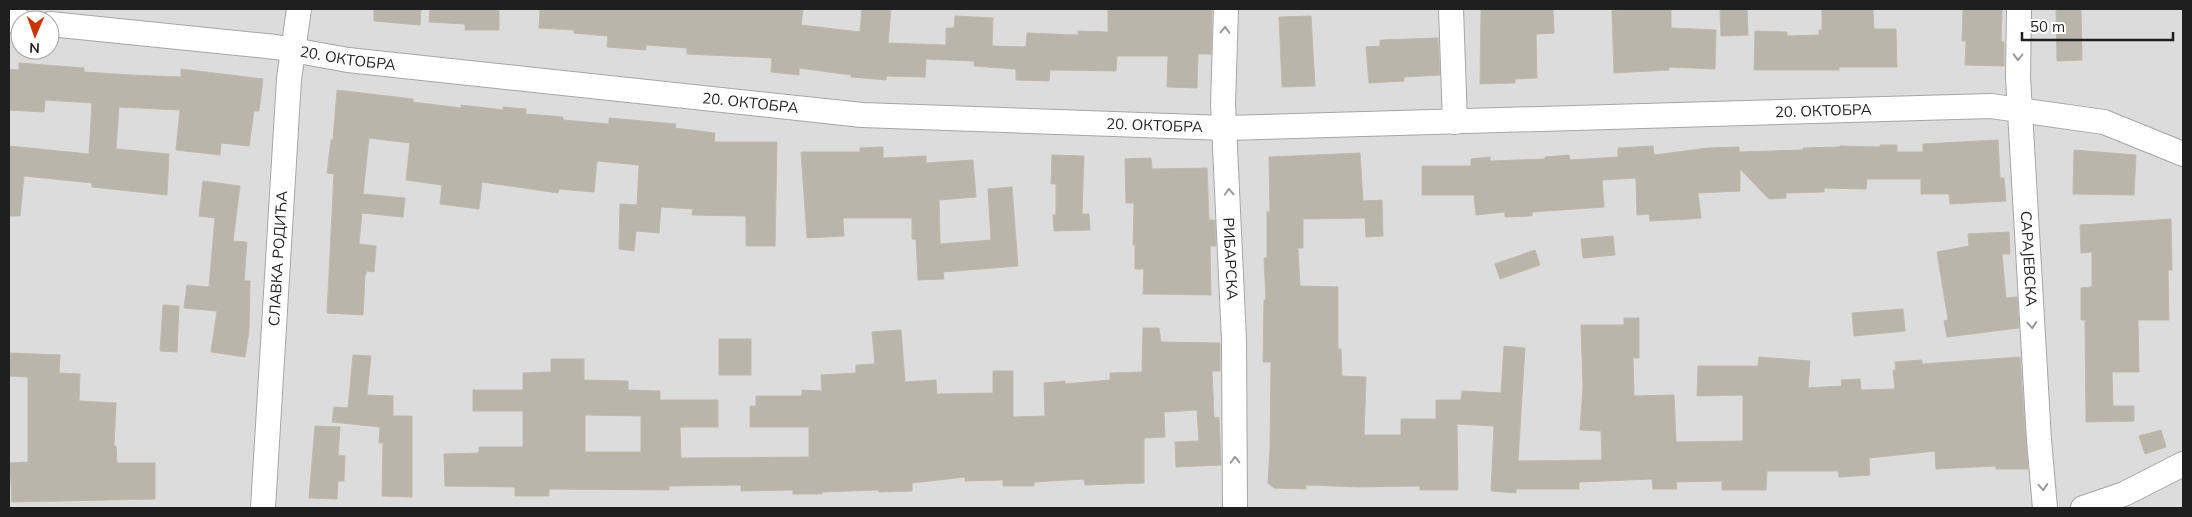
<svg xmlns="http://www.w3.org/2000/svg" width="2192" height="517" font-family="Mulish,sans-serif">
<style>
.residential{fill:#dddcdc;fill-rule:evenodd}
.building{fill:#b9b5ab;stroke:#c1b9a9;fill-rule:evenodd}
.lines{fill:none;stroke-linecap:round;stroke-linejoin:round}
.minor-casing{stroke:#a6a6a6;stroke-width:26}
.minor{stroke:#fff;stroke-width:24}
.oneway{stroke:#9a9a9a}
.labels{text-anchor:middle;stroke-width:5;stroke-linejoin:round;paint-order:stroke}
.street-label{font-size:15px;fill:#1f1f1f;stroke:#fff}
</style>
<rect width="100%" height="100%" fill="#f0efe6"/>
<path class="residential" d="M9,9H2183V508H9ZM20,20H50V50H20Z"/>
<g class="building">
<path d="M374,9H421L420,25L374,21Z"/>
<path d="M430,9H499V30H465V24L429,22Z"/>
<path d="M540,9H803L801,25L860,32L862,9H891L888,43L946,45V28H954L955,16L993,18L992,46L1026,47L1027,33L1078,35V31L1108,32V9H1212L1211,54H1198L1197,88L1167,87L1168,56H1117L1116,71L1050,70L1049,81L1016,80V69L974,66V61L926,59L925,77L886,76V80L851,77V75L799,68V75L771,72L772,58L687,54V48L646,45V50L607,47L608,36L574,33V30L539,28Z"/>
<path d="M1553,9L1554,33L1536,34L1537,78L1515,79V83L1480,84L1481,10Z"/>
<path d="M1635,9H1671V28L1716,30L1715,69L1669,67V70L1614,73L1612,11Z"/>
<path d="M1720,9H1747L1748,35L1721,36Z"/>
<path d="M1822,9H1873L1874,29H1896L1897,67H1839V70H1754L1755,31L1787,32V36L1819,35V30H1822Z"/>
<path d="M1963,9H2002L2001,41L2004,42V66L1965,65L1966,41H1962Z"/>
<path d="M2056,9H2081L2082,60L2057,61Z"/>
<path d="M1311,16L1315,86L1282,87L1279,17Z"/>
<path d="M1438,38L1440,75L1404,77V81L1369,83L1366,47L1380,46V40Z"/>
<path d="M19,63L84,68V72L131,75L181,77V69L263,79L259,111H254L249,146L221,143L220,155L176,150L180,110L119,107L116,149L169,154L167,195L92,187V183L24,176L20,216H9V146L89,154L92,103L45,100L44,112L9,110V69L19,70Z"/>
<path d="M337,90L413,99V102L461,108V105L503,110V107L526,109V114L563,117V120L609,124V118L676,124L675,128L715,133L714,142H777L775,246H746V216L692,215L693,209L661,207L659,233L636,231L634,251L619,249L620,204L637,205L639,165L597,161L594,192L559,189L558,193L482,182L479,209L440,204L442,185L406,180L410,143L369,138L363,194L405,198L403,217L362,213L359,244L376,246L374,272L367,271L365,276L363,315L327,313L334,174L327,173L331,140H333Z"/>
<path d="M1998,140L2000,178H2004L2006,201L1950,204L1949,194H1921V179H1867L1866,189L1824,188V192L1786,193V198L1769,199L1740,169V191L1698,193L1701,218L1689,219L1650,221L1649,214L1637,215L1636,178L1602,180L1604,207L1532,212V216L1505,217V212L1476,215L1474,195H1422V166H1471V159L1490,157V161L1545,159V157L1569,155L1570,160L1618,157V148L1653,146L1654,155L1708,148L1739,147V152L1803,150V148L1840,147V146L1880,147V145H1897V152H1923V144Z"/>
<path d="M883,147V158L926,156V163L973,160L976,197L939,200L940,244L991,240L988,189L1012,187L1018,266L943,272L944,279L918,280L916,239H912V218H843L844,236L807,238L801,152H860V148Z"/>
<path d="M2074,150L2136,155L2134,195L2073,194Z"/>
<path d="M1360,153L1363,201L1382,200L1383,236L1366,237L1365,218L1303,219V248H1298L1300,286L1338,287V349H1341L1342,376L1366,377L1364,435H1401V419H1436V400H1461L1462,391L1501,393L1504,346L1525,348L1518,461L1602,460L1601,431L1580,430L1583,387L1581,325H1624V318H1639V358H1633L1634,396L1674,395L1676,442L1743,441V395L1697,396L1698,366H1758L1759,357L1810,361L1808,388L1842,386L1841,380L1860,379L1861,390L1895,389L1893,370H1896L1895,362L1922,360V364L2020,357L2028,469H1996V466L1936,469L1935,451L1869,458L1870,475L1839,477L1838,471H1767L1766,490H1722V481L1676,482L1677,489H1653L1652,479L1579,482V489H1516V493L1491,491L1494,426L1457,424L1458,490H1420V486L1359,487L1306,485V489L1274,488L1268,483L1270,449L1271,362H1263L1264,300H1266L1264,258H1267V212H1270L1269,157Z"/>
<path d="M1052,155L1084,156L1082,214H1089L1090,230L1054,231L1053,215H1056V184H1051Z"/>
<path d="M1151,158L1152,169L1207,168L1209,220H1215L1216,246H1210L1211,295L1143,294L1144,269H1135V245H1133L1134,203H1126L1125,159Z"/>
<path d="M203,181L240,186L233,241L247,242L244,281H250L249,331L245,357L211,352L217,311L184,308L187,285L209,287L215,218L199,216Z"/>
<path d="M2171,219L2172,270H2168L2169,320H2138L2139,372H2112L2113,406H2134V421L2086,422L2085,320H2081V288L2092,287V252L2081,253L2080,225Z"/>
<path d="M2009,232L2010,254H2002L2006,298L2017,297L2019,328L1947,337L1944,321L1948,320L1937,252L1969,246L1968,234Z"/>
<path d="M1613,236L1615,255L1583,258L1581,239Z"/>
<path d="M1535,250L1540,265L1500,279L1495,264Z"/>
<path d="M163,305L179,306L177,352L160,351Z"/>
<path d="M1903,309L1905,331L1854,336L1852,313Z"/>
<path d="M1143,328H1159L1161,342L1220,343V371H1212L1214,418L1219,417L1221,465L1176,467L1175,442L1199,441L1197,410L1164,412L1165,437L1144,438V483L1085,485L1084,479L1034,482V486H1003V480L965,481V477L912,483V491L879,492L878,490L822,492V494H793V490L741,491V485L669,486V490L549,489V496H515V487L445,486L444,454L479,453V447H523V411H473V390H523V373L551,372V359H584V380L628,381V390L660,391V400H718V427H680L681,458L809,457V427H750V406H756V396H802V390L822,391L821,375L856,373V365L875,364L872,332L901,330L905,382L936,380L937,394L993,393V371H1013V417L1045,416L1044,383L1065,381V384L1110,380V373L1142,372ZM585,415L641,416V452H585Z"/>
<rect x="719" y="339" width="32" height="36"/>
<path d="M9,353L60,355L59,373L80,374L79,401L116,403L114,446H116L117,463H155V499L12,502L10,463L28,462V377L9,376Z"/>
<path d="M353,355L371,356L367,395L393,396V416H412V497L382,496L383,443H379L380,427L332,422L334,407L348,408Z"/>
<path d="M315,426L340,427L338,455L345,456L344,481H338L337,499L309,498Z"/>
<path d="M2161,430L2166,447L2145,454L2139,436Z"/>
</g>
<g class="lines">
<g class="minor-casing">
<g id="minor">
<path id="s1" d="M1226,9L1223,104L1234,340L1235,508"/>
<path d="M1451,9L1455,122"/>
<path id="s2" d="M2019,9L2018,77L2039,440L2045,508"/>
<path d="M9,20L20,21"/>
<path id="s3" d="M50,24L276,47L348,60L862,115L1225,128L1991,106L2104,122L2183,154"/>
<path id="s4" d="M263,508L289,79L299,9"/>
<path d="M2083,508L2124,494L2183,464"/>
</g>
</g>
<use href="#minor" class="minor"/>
</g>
<defs><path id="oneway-chevron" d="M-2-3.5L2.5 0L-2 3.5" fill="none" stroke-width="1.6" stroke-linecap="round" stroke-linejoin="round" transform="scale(1.25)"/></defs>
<g class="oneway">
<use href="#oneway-chevron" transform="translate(1225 30) rotate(-89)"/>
<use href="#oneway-chevron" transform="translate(2018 57) rotate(91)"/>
<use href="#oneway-chevron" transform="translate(1229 192) rotate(-93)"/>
<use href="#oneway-chevron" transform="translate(2032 325) rotate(85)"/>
<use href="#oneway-chevron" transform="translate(1235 460) rotate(-91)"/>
<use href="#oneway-chevron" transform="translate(2043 487) rotate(85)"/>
</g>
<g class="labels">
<g class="street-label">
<text dy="5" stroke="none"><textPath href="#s3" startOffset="300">20. ОКТОБРА</textPath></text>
<text dy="5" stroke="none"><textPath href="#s3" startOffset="705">20. ОКТОБРА</textPath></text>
<text dy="5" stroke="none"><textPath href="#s3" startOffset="1779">20. ОКТОБРА</textPath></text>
<text dy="5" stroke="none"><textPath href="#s3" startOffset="1110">20. ОКТОБРА</textPath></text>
<text dy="5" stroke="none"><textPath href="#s4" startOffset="250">СЛАВКА РОДИЋА</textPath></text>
<text dy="5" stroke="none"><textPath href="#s1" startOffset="250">РИБАРСКА</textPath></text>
<text dy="5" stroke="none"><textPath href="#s2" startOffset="250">САРАЈЕВСКА</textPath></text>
</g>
</g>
<rect width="2192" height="517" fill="none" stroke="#1f1f1f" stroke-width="20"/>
<g transform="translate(35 35) rotate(182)"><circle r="24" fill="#ffffff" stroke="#a5a5a5"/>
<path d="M0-4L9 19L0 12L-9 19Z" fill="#c83607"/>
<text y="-8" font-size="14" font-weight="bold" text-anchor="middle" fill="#1f1f1f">N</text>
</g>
<path d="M2022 32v8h151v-8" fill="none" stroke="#1f1f1f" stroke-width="2.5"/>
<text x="2030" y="32" font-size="15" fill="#1f1f1f" stroke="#ffffff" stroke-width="4" paint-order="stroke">50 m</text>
</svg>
